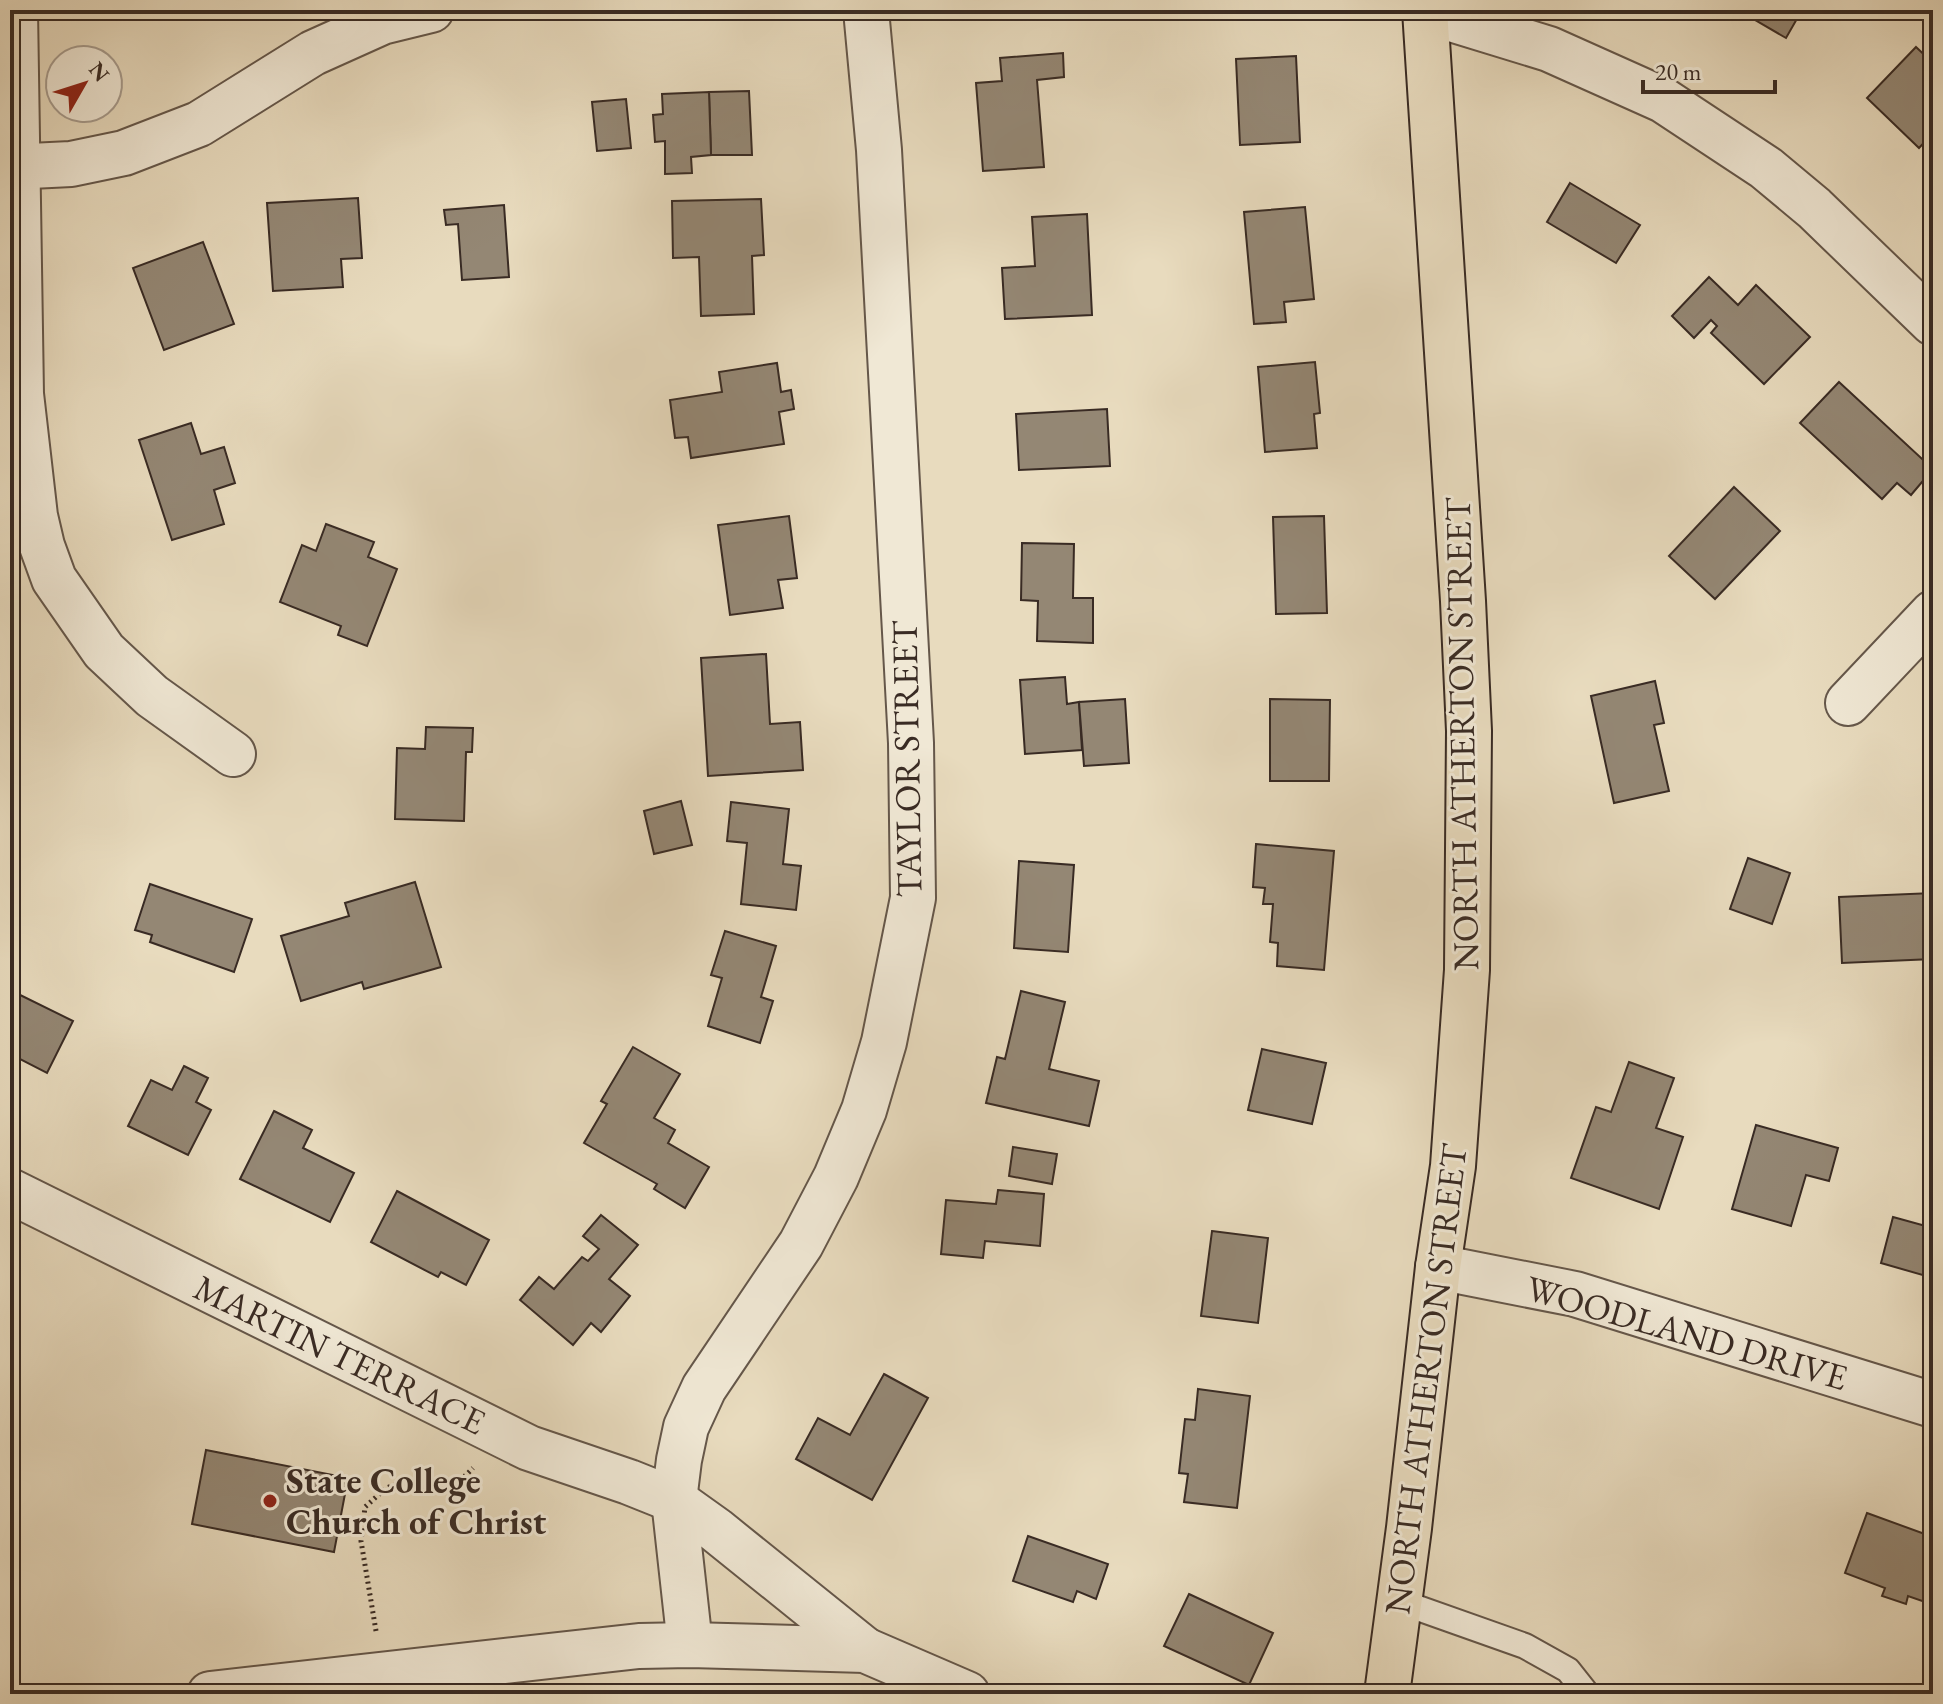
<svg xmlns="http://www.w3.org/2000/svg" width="1943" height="1704" font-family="'EB Garamond',serif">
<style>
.building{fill:#948774;stroke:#392b24;stroke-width:2}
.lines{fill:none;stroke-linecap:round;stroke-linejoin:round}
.lane-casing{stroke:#65574a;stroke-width:28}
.street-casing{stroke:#65574a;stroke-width:48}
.primary-casing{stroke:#392b24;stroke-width:48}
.path{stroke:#392b24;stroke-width:5;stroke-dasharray:2 4;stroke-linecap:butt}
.lane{stroke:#f0e8d5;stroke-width:24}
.street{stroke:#f0e8d5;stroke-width:44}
.primary{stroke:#e8dbbe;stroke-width:44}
.poi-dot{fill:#8f2418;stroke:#f0e8d5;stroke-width:3}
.labels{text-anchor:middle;stroke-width:6;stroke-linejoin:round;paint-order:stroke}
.street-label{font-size:36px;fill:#392b24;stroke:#f0e8d5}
.poi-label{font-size:36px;font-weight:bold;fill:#392b24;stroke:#f0e8d5;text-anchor:start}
</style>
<rect width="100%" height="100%" fill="#e8dbbe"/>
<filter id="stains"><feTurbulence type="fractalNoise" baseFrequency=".0025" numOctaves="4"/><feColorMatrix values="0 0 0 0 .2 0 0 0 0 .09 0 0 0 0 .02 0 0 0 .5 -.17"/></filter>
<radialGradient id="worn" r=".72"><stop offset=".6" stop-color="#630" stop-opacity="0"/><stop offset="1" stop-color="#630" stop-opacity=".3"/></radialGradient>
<g class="building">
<path d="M1738,10H1802L1786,38Z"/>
<path d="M1916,47L1933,63V133L1919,148L1867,98Z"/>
<path d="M1063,53L1064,77L1037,80L1044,167L983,171L976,83L1002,81L1000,58Z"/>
<path d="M1296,56L1300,142L1240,145L1236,59Z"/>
<path d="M749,91L752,155H711L709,92Z"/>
<path d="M709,92L711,155L691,157L692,173L665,174V141L655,142L653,115L663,114L662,94Z"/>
<path d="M626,99L631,148L597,151L592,102Z"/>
<path d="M1570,183L1640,225L1616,263L1547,222Z"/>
<path d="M358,198L362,258L341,259L343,287L273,291L267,203Z"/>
<path d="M761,199L764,255L752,256L754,314L701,316L699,257L673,258L672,201Z"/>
<path d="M504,205L509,277L462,280L458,224L446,225L444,210Z"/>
<path d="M1305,207L1314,299L1284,302L1286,322L1254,324L1244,212Z"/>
<path d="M1087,214L1092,315L1005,319L1002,268L1035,266L1032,217Z"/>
<path d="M203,242L234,324L164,350L133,268Z"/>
<path d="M1709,277L1738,305L1756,285L1810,337L1764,384L1711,333L1717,326L1711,320L1694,338L1672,316Z"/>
<path d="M1315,362L1320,413L1314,414L1317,448L1265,452L1258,367Z"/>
<path d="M777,363L781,392L791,390L794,409L779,412L784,444L691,458L688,437L675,438L670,400L722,392L719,372Z"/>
<path d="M1839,382L1933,469L1911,495L1897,483L1882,499L1800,423Z"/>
<path d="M1107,409L1110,466L1019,470L1016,414Z"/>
<path d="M191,423L201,454L224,447L235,483L214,490L224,524L172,540L139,440Z"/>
<path d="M1734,487L1780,531L1715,599L1669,556Z"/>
<path d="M789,516L797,578L778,580L783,608L730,615L718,525Z"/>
<path d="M1324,516L1327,613L1276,614L1273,517Z"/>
<path d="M326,524L374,542L368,557L397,569L367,646L338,635L341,626L280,602L302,545L316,551Z"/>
<path d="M1022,543L1074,544L1073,598H1093V643L1037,641L1038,601L1021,600Z"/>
<path d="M766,654L770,724L800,722L803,770L708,776L701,658Z"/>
<path d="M1065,677L1067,704L1079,702L1082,750L1025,754L1020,680Z"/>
<path d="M1655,681L1664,723L1654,725L1669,791L1614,803L1591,696Z"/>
<path d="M1125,699L1129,763L1084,766L1079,702Z"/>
<path d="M1270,699L1330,700L1329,781H1270Z"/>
<path d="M426,727L473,728L472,752H466L464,821L395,819L397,748L425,749Z"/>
<path d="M681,801L692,845L654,854L644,811Z"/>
<path d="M731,802L789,809L783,864L801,866L796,910L741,904L747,843L727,841Z"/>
<path d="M1256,844L1334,851L1324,970L1277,966L1278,943L1270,942L1273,904H1263L1265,888L1253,887Z"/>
<path d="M1748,858L1790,873L1772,924L1730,909Z"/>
<path d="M1019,861L1074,865L1068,952L1014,948Z"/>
<path d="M415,882L441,967L364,989L362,982L301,1001L281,936L349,916L345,903Z"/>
<path d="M150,884L252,919L234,972L150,942L152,935L135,930Z"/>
<path d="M1933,893V959L1842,963L1839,897Z"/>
<path d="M725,931L776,946L761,997L773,1001L760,1043L708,1026L722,978L711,975Z"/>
<path d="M10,990L73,1021L47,1073L10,1054Z"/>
<path d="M1021,991L1065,1002L1049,1069L1099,1081L1089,1126L986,1103L997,1057L1005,1059Z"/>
<path d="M633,1047L680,1074L654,1118L675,1130L668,1143L709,1167L685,1208L654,1189L657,1184L584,1143L607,1104L601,1101Z"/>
<path d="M1262,1049L1326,1063L1312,1124L1248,1110Z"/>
<path d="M1629,1062L1674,1078L1656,1128L1683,1137L1659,1209L1571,1178L1596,1107L1611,1112Z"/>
<path d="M184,1066L208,1078L196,1102L211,1110L188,1155L128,1126L151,1080L172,1090Z"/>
<path d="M274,1111L312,1130L303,1148L354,1173L330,1222L240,1179Z"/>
<path d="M1756,1125L1838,1148L1829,1181L1806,1175L1791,1226L1732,1209Z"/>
<path d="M1013,1147L1057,1154L1052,1184L1009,1176Z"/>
<path d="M998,1190L1044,1194L1040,1246L985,1241L983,1258L941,1254L946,1200L996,1204Z"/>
<path d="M397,1191L489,1240L466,1285L441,1272L438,1277L371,1242Z"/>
<path d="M601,1215L638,1245L609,1279L630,1296L601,1332L591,1323L573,1345L520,1300L539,1277L554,1289L582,1257L588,1261L599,1249L583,1236Z"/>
<path d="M1893,1217L1933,1228V1278L1881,1263Z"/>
<path d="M1212,1231L1268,1238L1258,1323L1201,1316Z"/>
<path d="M884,1374L928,1398L872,1500L796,1459L818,1418L850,1435Z"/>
<path d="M1198,1389L1250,1396L1237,1508L1184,1502L1188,1474L1179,1473L1185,1419L1195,1420Z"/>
<path d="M206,1450L348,1478L334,1552L192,1524Z"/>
<path d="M1867,1513L1933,1537V1589L1928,1603L1908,1596L1906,1604L1882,1596L1885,1588L1845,1573Z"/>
<path d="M1028,1536L1108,1564L1096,1599L1077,1591L1073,1602L1013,1581Z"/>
<path d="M1189,1594L1273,1633L1249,1685L1164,1646Z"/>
</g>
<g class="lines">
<g class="lane-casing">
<path id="lane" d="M1398,1601L1525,1646L1568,1670L1587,1694"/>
</g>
<g class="street-casing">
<g id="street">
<path d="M15,10L21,394L35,516L42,546L54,579L104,651L152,696L233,754"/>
<path d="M1425,11L1549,49L1663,100L1766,168L1814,208L1933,323"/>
<path d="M10,167L71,164L124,153L199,124L313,53L382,22L431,10"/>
<path d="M1848,703L1933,613"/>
<path d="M10,1191L529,1448L629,1482L674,1500L716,1530L865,1650"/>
<path d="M1438,1267L1575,1294L1933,1405"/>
<path d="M690,1645L674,1500L679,1460L686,1427L704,1388L801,1244L836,1177L864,1110L884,1042L913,898L911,743L879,150L866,10"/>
<path d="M210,1694L639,1646L690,1645L865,1650L967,1694"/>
</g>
</g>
<g class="primary-casing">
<path id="primary" d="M1387,1694L1409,1528L1438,1267L1453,1166L1467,970L1469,731L1463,601L1425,10"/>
</g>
<path class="path" d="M376,1631L361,1541L365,1507L386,1488L395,1485L428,1488L465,1476L473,1468"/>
<use href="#lane" class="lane"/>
<use href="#street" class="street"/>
<use href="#primary" class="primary"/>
</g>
<circle class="poi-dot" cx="270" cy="1501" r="8"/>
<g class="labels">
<g class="street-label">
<text transform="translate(1461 734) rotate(-91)" y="13">NORTH ATHERTON STREET</text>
<text transform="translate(906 759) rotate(-91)" y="13">TAYLOR STREET</text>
<text transform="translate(1687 1332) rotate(16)" y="13">WOODLAND DRIVE</text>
<text transform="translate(340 1354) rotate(26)" y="13">MARTIN TERRACE</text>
<text transform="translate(1425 1379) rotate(-83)" y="13">NORTH ATHERTON STREET</text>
</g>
<g class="poi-label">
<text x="286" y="1493">State College<tspan x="286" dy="41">Church of Christ</tspan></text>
</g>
</g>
<rect width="1943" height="1704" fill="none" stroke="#e8dbbe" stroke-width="40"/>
<rect x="12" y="12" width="1919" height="1680" fill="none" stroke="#392b24" stroke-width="4"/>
<rect x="20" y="20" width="1903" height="1664" fill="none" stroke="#392b24" stroke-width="2"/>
<g transform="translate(84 84) rotate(51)"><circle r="38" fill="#f0e8d5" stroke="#a79c8e" stroke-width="2"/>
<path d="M0-6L14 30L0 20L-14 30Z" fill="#8f2418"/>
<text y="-12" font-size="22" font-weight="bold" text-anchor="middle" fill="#392b24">N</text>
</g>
<path d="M1643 80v12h132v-12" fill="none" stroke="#392b24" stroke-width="4"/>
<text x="1655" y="80" font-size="24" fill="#392b24" stroke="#f0e8d5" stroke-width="6" paint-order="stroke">20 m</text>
<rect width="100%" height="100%" filter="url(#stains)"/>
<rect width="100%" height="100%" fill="url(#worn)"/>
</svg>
